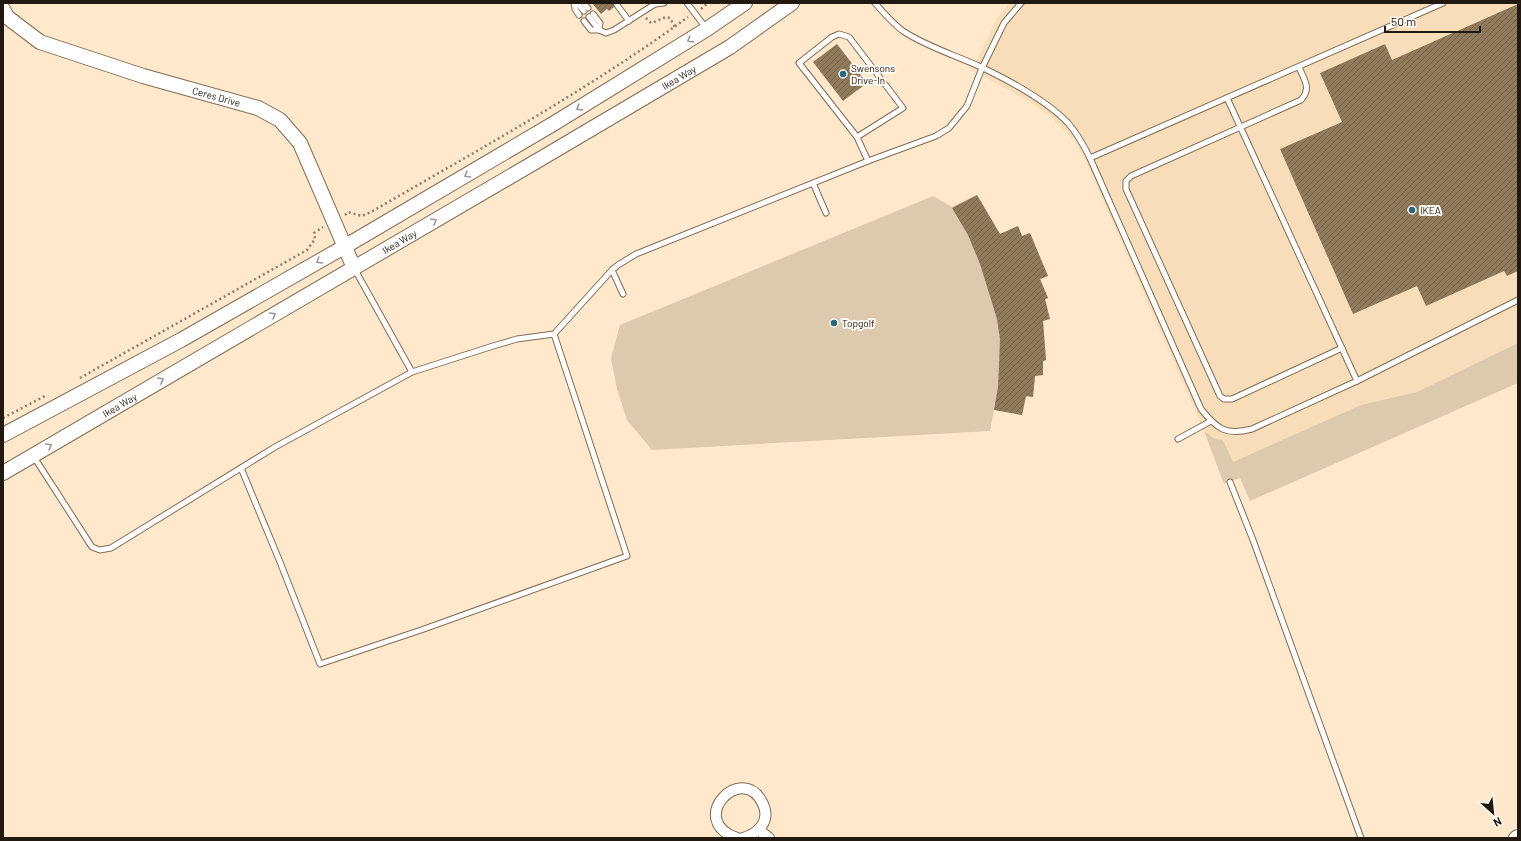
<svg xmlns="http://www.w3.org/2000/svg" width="1521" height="841" font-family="Barlow,sans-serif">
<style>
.built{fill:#f8ddba}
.grass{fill:#ddc9ae}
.building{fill:url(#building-hatch)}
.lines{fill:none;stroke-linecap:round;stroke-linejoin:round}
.lane-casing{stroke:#806c52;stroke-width:7}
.street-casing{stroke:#806c52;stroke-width:12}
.secondary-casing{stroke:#806c52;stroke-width:16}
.path{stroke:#8d7e6b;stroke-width:2.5;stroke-dasharray:2 3;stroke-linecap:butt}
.lane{stroke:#fff;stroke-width:5}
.street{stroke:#fff;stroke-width:10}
.secondary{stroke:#fff;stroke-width:14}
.oneway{stroke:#9b9893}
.poi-dot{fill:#28667c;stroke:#fdf9f3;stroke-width:1.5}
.labels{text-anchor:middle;stroke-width:4;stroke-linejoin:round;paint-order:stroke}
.poi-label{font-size:10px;fill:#21190f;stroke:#fdf9f3;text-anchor:start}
.street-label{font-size:10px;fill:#21190f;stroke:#fdf9f3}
</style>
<defs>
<pattern id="building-hatch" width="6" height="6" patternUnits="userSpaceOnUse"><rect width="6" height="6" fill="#907a5c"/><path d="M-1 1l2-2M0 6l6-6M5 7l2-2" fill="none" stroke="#75634a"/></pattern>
</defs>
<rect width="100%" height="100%" fill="#ffe8cb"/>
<path class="built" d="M1009,3H1518V343L1417,392L1361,405L1233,463L1223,440L1213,438L1204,431L1085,159L1074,140L1049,115L1030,102L972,70L997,19Z"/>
<g class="grass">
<path d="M977,195L1000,234L1018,226L1022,236L1030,233L1048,276L1040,279L1048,298L1045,300L1043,321L1046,360L1043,361V375L1035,376L1033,397L1026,396L1022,415L994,410L990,431L652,450L627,420L617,389L611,358L620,325L933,196L952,207Z"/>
<path d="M1518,343V383L1250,501L1240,478L1224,484L1204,431L1213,438L1223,440L1233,462L1361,405L1417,392Z"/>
</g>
<g class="building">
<path d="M592,3H619L609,11L607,9L601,14Z"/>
<path d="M1518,4V271L1507,276L1504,271L1426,306L1417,286L1353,314L1280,149L1342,122L1320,73L1385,44L1392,60Z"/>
<path d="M837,44L867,83L843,101L813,62Z"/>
<path d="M977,195L1000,234L1018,226L1022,236L1030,233L1048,276L1040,279L1048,298L1045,299L1050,319L1043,321L1046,360L1043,361V375L1035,376L1033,397L1026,396L1022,415L994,410L998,387L999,365L1000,339L997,319L980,264L968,235L952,208Z"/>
</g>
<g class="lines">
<g class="lane-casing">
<g id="lane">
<path d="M574,3L575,9L579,15"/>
<path d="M577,3L584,11"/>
<path d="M584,3L588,8"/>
<path d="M654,3L655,4L664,3"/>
<path d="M687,3L706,28"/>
<path d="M875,3C883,12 893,24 903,31C927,47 955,55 981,67C1008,80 1047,101 1068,123C1077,133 1084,146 1090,158L1443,3"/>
<path d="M617,5L629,21"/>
<path d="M589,17L599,30L606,33L614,30L655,4"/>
<path d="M584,21L591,30H599L600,23L593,14"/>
<path d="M1299,67C1304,80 1312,88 1301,100L1131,176L1126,181V189L1220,396L1224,399H1232L1342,348"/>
<path d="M857,137L799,63L832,37L839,34L849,37L903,108L857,137L868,161"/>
<path d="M1090,158L1201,409C1217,429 1226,436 1252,429L1357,381L1227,98"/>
<path d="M813,183L826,213"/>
<path d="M354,268L412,372"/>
<path d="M623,294L612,270L618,265L636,254L868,161L936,136L949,128L967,106L982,68L1004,23L1021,3"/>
<path d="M1357,381L1518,300"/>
<path d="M1178,439L1211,421"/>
<path d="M34,457L92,547L100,550L111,548L275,447L412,372L493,346L517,339L554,334L612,270"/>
<path d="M241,468L280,562L320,664L424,629L627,556L554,334"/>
<path d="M1230,482L1253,540L1361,838"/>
</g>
</g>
<g class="street-casing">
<g id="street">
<path d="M759,830L769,838"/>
<path d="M737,838C685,820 743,760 763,804C771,821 758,834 743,838"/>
</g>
</g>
<g class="secondary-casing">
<g id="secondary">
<path id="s1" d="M3,9L7,17L40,42L143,76L258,108L280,120L300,143L354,268"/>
<path d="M3,435L181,340L344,247L553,124L707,29L745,3"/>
<path id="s2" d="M3,473L542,158L730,47L792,3"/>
<path d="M1516,838L1518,837"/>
</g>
</g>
<g class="path">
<path d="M701,9L708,3"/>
<path d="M646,18L650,22L652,23L666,17L670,18L675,27"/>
<path d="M345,215L348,212L362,216L371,212C478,150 588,90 688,17"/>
<path d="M80,378L307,250L315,239L314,233L323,227"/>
<path d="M3,418L45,396"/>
</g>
<use href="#lane" class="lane"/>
<use href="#street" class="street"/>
<use href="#secondary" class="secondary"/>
</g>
<defs><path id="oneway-chevron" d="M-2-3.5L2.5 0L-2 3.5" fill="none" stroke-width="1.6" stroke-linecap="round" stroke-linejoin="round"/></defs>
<g class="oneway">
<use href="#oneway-chevron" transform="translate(690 40) rotate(148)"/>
<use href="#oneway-chevron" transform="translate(579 108) rotate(148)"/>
<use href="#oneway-chevron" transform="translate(467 175) rotate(150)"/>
<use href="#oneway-chevron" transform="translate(434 221) rotate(-30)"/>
<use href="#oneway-chevron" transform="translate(319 261) rotate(150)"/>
<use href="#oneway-chevron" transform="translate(273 315) rotate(-30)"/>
<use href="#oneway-chevron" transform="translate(161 380) rotate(-30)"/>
<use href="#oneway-chevron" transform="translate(49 446) rotate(-30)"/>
</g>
<g class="poi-dot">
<circle cx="843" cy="74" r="4"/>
<circle cx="1412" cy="210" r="4"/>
<circle cx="834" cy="323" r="4"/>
</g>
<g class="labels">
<g class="poi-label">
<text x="851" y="72">Swensons<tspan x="851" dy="12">Drive-In</tspan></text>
<text x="1420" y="214">IKEA</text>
<text x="842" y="327">Topgolf</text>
</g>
<g class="street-label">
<text dy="4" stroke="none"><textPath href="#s2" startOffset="783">Ikea Way</textPath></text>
<text dy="4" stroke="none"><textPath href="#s1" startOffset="235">Ceres Drive</textPath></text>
<text dy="4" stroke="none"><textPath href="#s2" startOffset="459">Ikea Way</textPath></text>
<text dy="4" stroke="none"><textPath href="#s2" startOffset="135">Ikea Way</textPath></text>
</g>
</g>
<rect width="1521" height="841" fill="none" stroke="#21190f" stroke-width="8"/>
<g transform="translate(1493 813) rotate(153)" stroke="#fdf9f3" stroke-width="3" paint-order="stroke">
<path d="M0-3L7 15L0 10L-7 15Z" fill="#21190f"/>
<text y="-6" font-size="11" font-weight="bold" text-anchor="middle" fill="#21190f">N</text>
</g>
<path d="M1385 26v6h95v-6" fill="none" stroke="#21190f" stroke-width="2"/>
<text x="1391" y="26" font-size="12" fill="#21190f" stroke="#fdf9f3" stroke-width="3" paint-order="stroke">50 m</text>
</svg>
